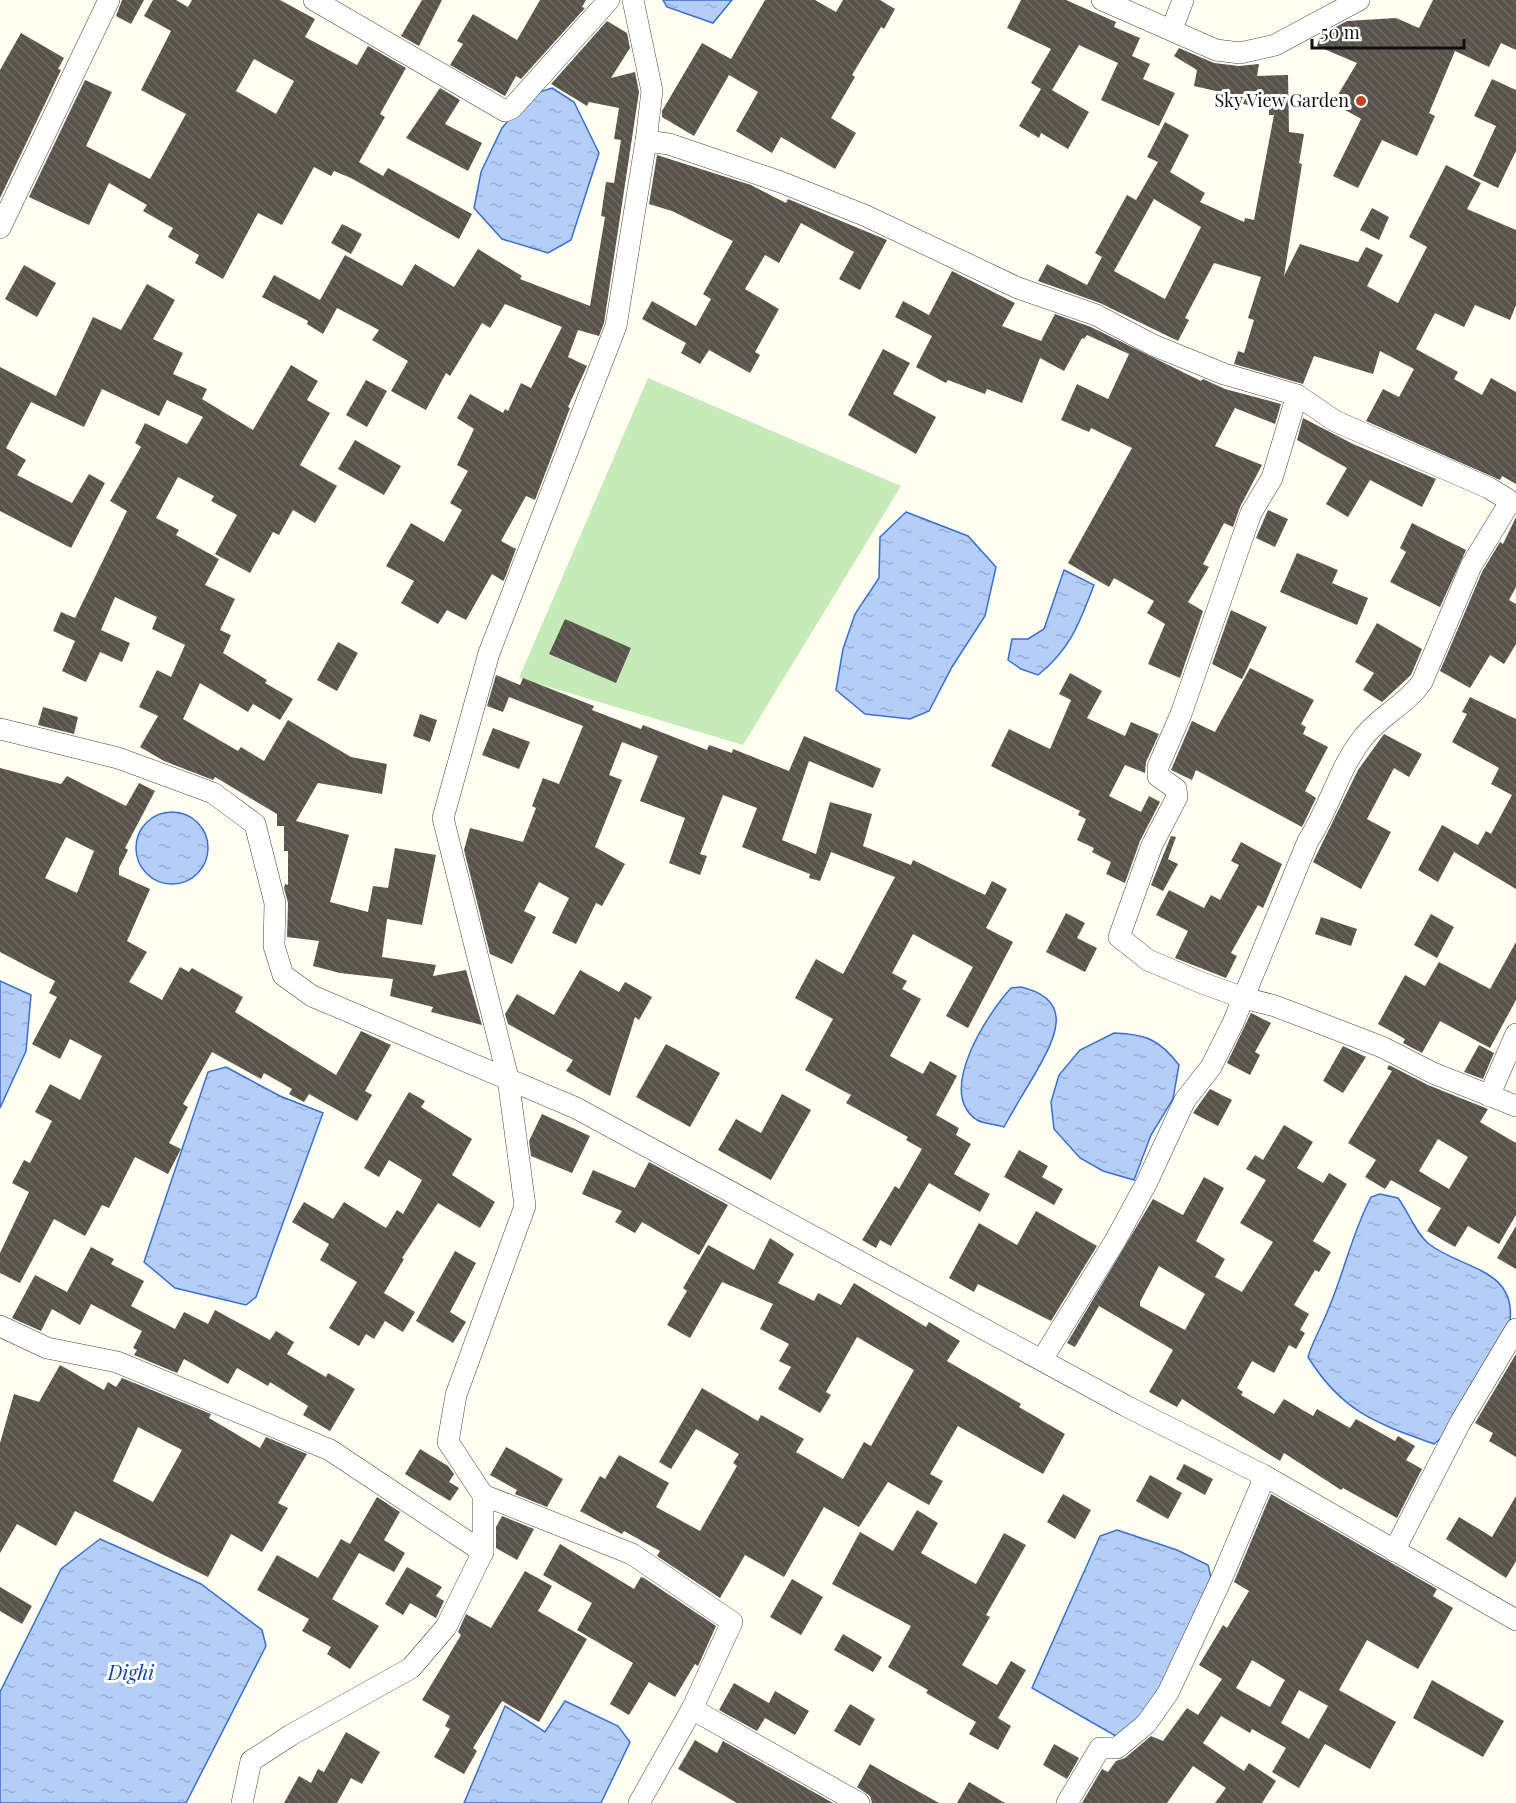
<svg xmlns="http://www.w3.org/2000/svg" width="1516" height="1803" font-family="'Playfair Display',serif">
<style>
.green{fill:#c6ebb9}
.water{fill:url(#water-ripples);stroke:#396fd0;stroke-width:1.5}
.building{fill:url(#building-back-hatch);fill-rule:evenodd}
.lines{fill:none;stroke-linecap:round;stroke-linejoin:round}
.minor-casing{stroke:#424242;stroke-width:22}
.minor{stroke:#fff;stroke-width:21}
.poi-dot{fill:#c24223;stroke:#fff;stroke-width:2}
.labels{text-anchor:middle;stroke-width:6;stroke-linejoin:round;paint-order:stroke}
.poi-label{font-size:18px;fill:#0f0f0f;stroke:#fff;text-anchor:end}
.water-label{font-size:20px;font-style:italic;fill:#1542a4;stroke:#fff}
</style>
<defs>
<pattern id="water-ripples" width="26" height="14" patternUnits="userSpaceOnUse" patternTransform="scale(1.5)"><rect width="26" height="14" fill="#b4cef7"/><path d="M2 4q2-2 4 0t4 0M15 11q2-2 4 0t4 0" fill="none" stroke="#9ab0d3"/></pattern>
<pattern id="building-back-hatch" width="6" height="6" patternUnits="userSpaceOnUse" patternTransform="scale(1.5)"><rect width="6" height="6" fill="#58534b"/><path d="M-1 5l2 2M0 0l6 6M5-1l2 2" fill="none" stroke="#6b6761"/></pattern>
</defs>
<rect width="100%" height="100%" fill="#fefff0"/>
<path class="green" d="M648,378L901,486L743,745L519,678Z"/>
<g class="water">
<path d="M663,0H732L713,23L667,7Z"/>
<path d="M552,88L574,102L599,153L571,240L548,253L502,239L474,208L481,172L502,128L530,95Z"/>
<path d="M906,512L968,536L996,567L985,616L952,667L929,711L910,719L865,714L836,690L843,649L855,614L879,578L880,537Z"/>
<path d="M1064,570L1094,585C1080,622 1070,650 1038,675L1021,669L1008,660L1012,639H1028L1044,629Z"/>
<circle cx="172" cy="848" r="36"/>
<path d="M0,981L31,995L26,1051L0,1108Z"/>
<path d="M1021,987C1077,1000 1054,1040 1035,1074C1024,1092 1014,1109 1004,1127C996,1124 984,1124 977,1120C935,1092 989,1012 1011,988Z"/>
<path d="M1114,1033C1146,1034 1160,1040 1179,1065L1173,1099L1151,1135L1134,1180L1103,1171L1080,1158L1054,1129L1051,1102L1059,1075L1080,1050Z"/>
<path d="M226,1067L280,1096L323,1113L256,1297L246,1305L175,1288L144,1262L208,1072Z"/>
<path d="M1380,1194L1398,1198C1408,1211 1416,1234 1429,1244C1461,1269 1516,1268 1510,1321L1446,1434L1434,1444C1376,1423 1342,1412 1308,1357C1313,1340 1322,1326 1328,1310C1344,1273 1352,1233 1371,1197Z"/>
<path d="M1117,1530L1177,1550L1208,1565L1213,1586L1170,1674L1140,1718L1121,1739L1032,1688L1100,1536Z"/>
<path d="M100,1539L201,1584L262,1630L266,1646L186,1803H0V1692L61,1569Z"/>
<path d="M565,1701L618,1726L630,1742L601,1803H464L505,1706L545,1732Z"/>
</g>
<g class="building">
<path d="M122,0H144L131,24L116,16Z"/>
<path d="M153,0H176L188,7L192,0H280L315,19L305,37L357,65L368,46L406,68L380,114L385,117L359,162L383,176L388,168L472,214L459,239L351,178L334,171L331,176L314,167L282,225L258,213L223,279L195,263L199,255L168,237L173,228L143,211L147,205L109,183L89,225L29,197L85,80L112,92L86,146L150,179L186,114L141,90L171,31L144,16ZM254,59L294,81L276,114L236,91Z"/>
<path d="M422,0H442L419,46L401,36Z"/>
<path d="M540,0H586L582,7L585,8L521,79L516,76L505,96L450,65L463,44L457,41L473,14L517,40Z"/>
<path d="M765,0H815L836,12L843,0H880L895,9L884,29L881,27L852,75L855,77L831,118L856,133L835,169L781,137L772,153L736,131L758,92L729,75L694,136L662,117V111L702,43L731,59Z"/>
<path d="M1021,0H1066L1116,22L1114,27L1140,38L1132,56L1150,64L1143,79L1175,93L1159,126L1101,100L1118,63L1079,45L1052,90L1089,112L1068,149L1041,133L1039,138L1019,126L1041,89L1031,83L1051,49L1007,28Z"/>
<path d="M1433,0H1516V50L1501,43L1489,67L1455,51L1429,113L1435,116L1417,156L1382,140L1358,188L1333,176L1361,119L1333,103L1357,63L1317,46L1321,35L1347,21L1396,18L1419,28Z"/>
<path d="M607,21L627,33L630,48L611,78L635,72L639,92L604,323L599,336L578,330L568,357L587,366L568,407L570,408L535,500L526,496L501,541L516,549L505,578L503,581L492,574L466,620L447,610L438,624L401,603L414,581L386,566L411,523L444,542L462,510L450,503L468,471L457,465L474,429L457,418L470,394L503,413L505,409L508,411L521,383L531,388L562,327L505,304L490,328L482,323L450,376L446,373L426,410L391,391L408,361L372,340L379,330L337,308L323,334L307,324L308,321L262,297L274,275L320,300L345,255L402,286L415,264L454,287L478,249L522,276L520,279L590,306L605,217L601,216L606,182L614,183L621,140L614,139L619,108L589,102L587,106L551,84Z"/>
<path d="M21,33L64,58L58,69L61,70L0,198V70Z"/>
<path d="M1179,48L1214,63L1239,66L1259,64L1257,76L1288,75L1289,132L1304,134L1299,163L1302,164L1284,276L1300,244L1358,262L1366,247L1383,255L1367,286L1398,303L1427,247L1409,237L1446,165L1481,183L1467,209L1516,230V305L1510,320L1475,305L1464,327L1435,313L1416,349L1458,372L1454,379L1482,395L1491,378L1516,392V484L1502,476L1500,480L1366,421L1383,389L1399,397L1414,369L1380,351L1373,374L1314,356L1303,384L1234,364L1238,351L1244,353L1254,320L1248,318L1261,277L1214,263L1185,318L1189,320L1178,341L1100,303L1038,281L1047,264L1087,285L1102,257L1095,253L1127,195L1136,200L1158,162L1147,157L1165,122L1189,135L1170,172L1205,193L1200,202L1244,222L1245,218L1254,220L1274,115H1269V109L1228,101L1229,94L1194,86L1197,70L1174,56ZM1154,199L1201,227L1165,299L1114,271Z"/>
<path d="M1492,79L1516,90V151L1498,188L1473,176L1496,126L1474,116Z"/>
<path d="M440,88L460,100L445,124L482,143L468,171L406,138Z"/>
<path d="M657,155L751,185L786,203L788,199L887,240L860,290L839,279L854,252L801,223L779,263L765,255L745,289L779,309L755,352L760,355L750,373L709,350L700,364L681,353L686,343L642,319L652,301L696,326L711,299L703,294L733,241L672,211L649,204Z"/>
<path d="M1372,208L1389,217L1379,240L1360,230Z"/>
<path d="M342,224L362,234L351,254L331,243Z"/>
<path d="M24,265L56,283L37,317L5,299Z"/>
<path d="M952,271L1015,303L1002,326L1041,341L1055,314L1091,327L1201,381L1203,379L1225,389L1281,404L1275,424L1235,408L1215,446L1262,465L1240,507L1233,527L1224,523L1203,564L1209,567L1188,602L1203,611L1180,678L1148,664L1165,624L1147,613L1154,601L1114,578L1109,587L1068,563L1132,448L1091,428L1089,432L1061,420L1077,384L1108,399L1129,354L1087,335L1084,339L1082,338L1064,371L1040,358L1022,403L987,389L985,394L948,380L946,383L916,367L932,336L895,317L903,301L929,315Z"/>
<path d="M147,284L175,300L153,339L183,353L173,374L207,389L202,399L253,430L291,365L318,381L307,400L330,413L300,465L337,486L315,523L293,510L279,535L273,532L250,573L215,554L237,515L211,501L214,496L178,477L156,518L179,530L176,535L219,559L205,585L235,599L220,630L231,635L223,653L267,680L265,683L293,699L280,720L253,704L248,712L200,683L183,719L238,751L241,747L264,761L288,720L351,757L387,764L382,794L318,783L296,821L349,835L330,902L368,912L373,886L388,888L395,848L436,855L422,925L387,919L382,957L436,965L433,976L466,970L482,1025L431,1012L433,1007L390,996L393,979L340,973L313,966L319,941L287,937L288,903L284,888L285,884L288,885V851H284V826H277V814L215,777L213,780L164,761L140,747L158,716L139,707L157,670L171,677L185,645L152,629L157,617L115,597L101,630L130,643L122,662L100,652L86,682L62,671L75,641L53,631L61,612L75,618L127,511L110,501L141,447L135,443L145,423L187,444L203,417L167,400L159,416L102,389L84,427L31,402L6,448L26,460L17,475L72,503L89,474L105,483L71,548L0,511V367L56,396L93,317L121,330Z"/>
<path d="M883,349L910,363L893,394L936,417L916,454L848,415Z"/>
<path d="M366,380L387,391L367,427L346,415Z"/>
<path d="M1303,418L1353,444L1436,479L1422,507L1370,480L1348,517L1326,504L1347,468L1297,440Z"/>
<path d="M355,440L401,466L384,495L338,469Z"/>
<path d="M1268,510L1288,519L1275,547L1256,538Z"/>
<path d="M1516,517V587L1509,600L1516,604V644L1504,664L1490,655L1470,688L1440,671L1482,572L1500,542L1503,544Z"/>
<path d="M1412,523L1466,550L1440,607L1390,582L1406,552L1400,548Z"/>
<path d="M1297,553L1338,570L1332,583L1368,598L1357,625L1280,592Z"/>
<path d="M1231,610L1267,627L1242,679L1212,664Z"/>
<path d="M565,619L631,648L616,683L549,654Z"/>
<path d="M1377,623L1422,649L1411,675L1382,702L1363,690L1374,673L1355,662Z"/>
<path d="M338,642L358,653L337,691L317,680Z"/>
<path d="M1250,668L1314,700L1301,724L1306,727L1303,734L1328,747L1305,791L1316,798L1302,827L1196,770L1192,780L1171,770L1192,721L1215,732Z"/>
<path d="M1070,673L1102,691L1087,718L1125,736L1131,722L1159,734L1146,762L1145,773L1125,765L1109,796L1141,812L1149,796L1160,802L1140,841L1125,883L1106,874L1111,862L1092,852L1094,848L1077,840L1086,819L1078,815L1080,811L991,766L1009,729L1050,749L1071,700L1059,694Z"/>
<path d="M496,675L520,685L523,678L594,706L592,710L641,729L643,725L707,750L709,745L732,753L733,749L789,771L804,736L881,769L873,788L809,761L782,840L816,854L830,802L872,814L863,846L911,865L913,860L985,895L992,881L1007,889L986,928L1013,942L968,1028L946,1016L973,967L913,934L892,973L907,981L902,989L921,999L890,1056L923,1074L930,1061L957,1076L936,1115L959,1128L956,1135L971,1144L954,1174L990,1194L980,1212L929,1183L891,1246L880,1240L876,1248L862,1240L895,1186L899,1189L922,1149L906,1140L908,1137L846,1103L851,1095L805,1070L833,1019L795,998L816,959L843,974L895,877L831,852L820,881L809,878L810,874L742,847L757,808L723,795L700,854L707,856L700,875L669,863L685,818L640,801L658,756L622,742L609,775L622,780L595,847L625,864L602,906L596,903L576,944L552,933L569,898L539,882L524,911L536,917L512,964L490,954L464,850L470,828L523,842L536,808L532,806L543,778L559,784L583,726L509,697L503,712L487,706Z"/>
<path d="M1470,697L1516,719V889L1454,852L1438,882L1418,870L1442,825L1478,845L1486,831L1491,834L1512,795L1491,784L1499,768L1452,742L1467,714L1462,712Z"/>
<path d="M43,707L78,717L74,734L38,725Z"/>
<path d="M420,714L437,720L430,742L413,736Z"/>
<path d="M493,728L530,742L519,769L482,755Z"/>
<path d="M1384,734L1422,754L1409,777L1394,768L1367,819L1391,832L1361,889L1313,862L1358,770Z"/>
<path d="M0,768L61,784L67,776L126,806L139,783L155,791L125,848L128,850L119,868V875L150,889L127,941L147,952L129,982L162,1000L180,967L189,972L192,968L243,997L235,1012L336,1075L361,1031L391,1045L365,1091L372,1095L357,1121L309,1094L304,1102L289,1094L292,1089L264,1073L261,1079L212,1052L183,1104L188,1107L169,1143L181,1149L168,1174L135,1157L109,1208L102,1205L85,1236L54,1219L20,1283L0,1273V1253L29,1192L12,1183L24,1160L30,1163L52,1121L35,1112L50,1084L80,1100L102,1056L70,1039L60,1059L32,1044L57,997L49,993L55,981L0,952ZM66,837L94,851L77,893L45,878Z"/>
<path d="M1171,836L1176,837L1168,859L1178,864L1163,891L1151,885Z"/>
<path d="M1241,842L1282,864L1263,908L1258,905L1231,953L1237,956L1226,978L1175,958L1188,931L1156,915L1169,890L1204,908L1211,895L1220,900L1239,865L1231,861Z"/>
<path d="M1066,913L1085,923L1077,938L1097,948L1085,972L1046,952Z"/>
<path d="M1431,914L1454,927L1437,958L1414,945Z"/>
<path d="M1321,917L1357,929L1351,946L1315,934Z"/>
<path d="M1516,942V1000L1490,1048L1440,1021L1422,1053L1403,1043L1405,1039L1378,1024L1405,975L1425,986L1439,962L1490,989Z"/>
<path d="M580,970L619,992L625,982L652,997L639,1020L635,1017L610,1096L566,1071L573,1060L508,1024L505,1014L517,994L554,1015Z"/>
<path d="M1251,1013L1271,1023L1255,1052L1260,1055L1250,1075L1227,1063Z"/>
<path d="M666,1044L720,1073L690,1127L636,1097Z"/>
<path d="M1479,1045L1494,1053L1483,1079L1464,1072Z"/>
<path d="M1343,1046L1366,1057L1343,1093L1323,1081Z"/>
<path d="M1389,1065L1428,1085L1488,1109L1480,1122L1516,1143V1215L1499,1244L1468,1226L1455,1247L1427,1231L1441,1208L1391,1180L1385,1189L1365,1177L1376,1160L1348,1143L1392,1071L1387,1069ZM1438,1139L1468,1157L1449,1189L1419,1171Z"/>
<path d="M1210,1089L1232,1100L1218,1126L1193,1113Z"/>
<path d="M409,1092L425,1101L421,1107L472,1139L452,1175L495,1202L480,1228L438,1203L402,1258L404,1259L384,1293L415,1312L403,1332L385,1321L374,1339L366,1334L359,1346L329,1328L357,1282L320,1260L329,1244L292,1222L304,1202L333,1219L344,1202L386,1228L397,1210L403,1214L422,1180L389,1160L379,1177L364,1168Z"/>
<path d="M782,1094L811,1110L771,1180L718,1150L736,1119L761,1133Z"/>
<path d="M542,1114L590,1136L572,1173L531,1156L529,1141Z"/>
<path d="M1284,1125L1313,1142L1297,1168L1323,1183L1329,1173L1347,1184L1313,1241L1331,1252L1319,1272L1315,1270L1294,1305L1309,1314L1300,1330L1305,1333L1296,1349L1289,1345L1274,1373L1252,1361L1237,1388L1243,1392L1241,1395L1274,1414L1284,1399L1313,1416L1317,1409L1350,1428L1356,1419L1395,1441L1398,1436L1415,1446L1406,1460L1422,1469L1397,1518L1343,1488L1341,1490L1284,1453L1280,1461L1182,1399L1177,1407L1149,1392L1173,1350L1099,1306L1075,1347L1067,1343L1153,1199L1183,1215L1204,1177L1224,1188L1196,1241L1225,1259L1215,1277L1242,1292L1273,1242L1240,1223L1266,1180L1246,1169L1255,1155L1263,1160ZM1159,1266L1205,1294L1185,1330L1140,1306V1302Z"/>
<path d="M1019,1150L1048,1166L1042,1177L1063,1189L1054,1205L1004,1177Z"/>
<path d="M649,1162L728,1205L699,1255L642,1222L635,1233L615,1222L622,1211L582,1194L593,1170L635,1188Z"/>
<path d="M1036,1211L1097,1246L1051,1321L978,1284L974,1292L949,1278L979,1223L1017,1245Z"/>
<path d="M1516,1226V1269L1497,1258Z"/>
<path d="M770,1238L794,1254L778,1283L814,1301L818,1293L841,1305L854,1283L926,1327L929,1322L960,1341L947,1361L1021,1404L1019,1407L1065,1434L1043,1474L958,1426L930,1474L943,1481L929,1505L888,1482L859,1527L824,1507L784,1577L745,1555L720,1598L657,1556L660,1551L624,1531L622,1534L580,1511L600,1476L605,1479L619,1455L669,1483L656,1507L700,1531L737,1466L733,1463L739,1454L696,1429L671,1469L659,1462L702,1388L758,1421L761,1415L804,1439L796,1452L843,1479L864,1442L871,1446L914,1370L857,1337L826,1392L831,1395L820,1413L778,1389L791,1367L779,1361L789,1344L760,1329L773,1304L722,1282L690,1338L667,1325L687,1291L683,1288L708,1245L754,1270Z"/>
<path d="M91,1247L114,1259L111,1264L144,1281L131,1306L175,1329L184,1312L208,1324L215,1310L270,1340L276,1331L294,1342L287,1354L326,1377L328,1373L355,1389L330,1431L303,1415L308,1406L270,1382L268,1386L237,1368L228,1384L184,1359L177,1373L134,1355L137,1350L133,1348L142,1331L91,1304L80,1325L52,1309L41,1331L12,1318L35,1275L67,1292Z"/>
<path d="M455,1251L476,1263L450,1312L466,1322L453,1343L416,1321Z"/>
<path d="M1516,1354V1457L1489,1441L1493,1433L1475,1423Z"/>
<path d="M60,1365L104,1390L108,1382L116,1387L122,1378L211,1414L209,1418L260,1448L266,1437L307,1454L278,1503L288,1508L262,1552L231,1534L208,1577L75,1511L56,1546L17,1524L0,1553V1443L14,1394L39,1402ZM138,1427L182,1450L153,1502L113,1481Z"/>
<path d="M506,1447L563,1479L547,1507L515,1494L517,1490L490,1475Z"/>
<path d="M420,1449L448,1466L454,1474L449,1482L459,1488L450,1501L405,1474Z"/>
<path d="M1184,1464L1213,1479L1205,1495L1176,1479Z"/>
<path d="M1150,1475L1182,1493L1168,1519L1136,1501Z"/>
<path d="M1063,1494L1091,1510L1075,1539L1047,1522Z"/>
<path d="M1271,1494L1437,1589L1433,1596L1453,1608L1418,1669L1367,1640L1339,1690L1396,1722L1370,1769L1325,1744L1299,1788L1272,1772L1286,1748L1252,1729L1250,1733L1221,1716L1203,1743L1244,1771L1249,1763L1276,1781L1262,1803H1215L1226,1788L1193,1766L1167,1803H1082L1102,1769L1108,1772L1116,1761L1125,1758L1151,1736L1163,1741L1187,1708L1198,1715L1222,1679L1199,1665L1223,1625L1227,1628L1249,1591L1234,1582ZM1252,1660L1285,1680L1270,1707L1236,1688ZM1299,1690L1328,1706L1309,1739L1281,1723Z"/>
<path d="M1516,1496V1561L1506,1578L1446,1539L1459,1517L1492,1537Z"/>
<path d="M377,1497L400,1512L384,1540L405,1553L394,1572L359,1553L332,1599L379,1626L350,1669L327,1654L331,1647L302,1631L309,1619L257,1590L277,1555L318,1578L341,1539L350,1544Z"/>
<path d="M917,1510L938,1523L921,1553L976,1584L1004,1533L1026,1545L986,1615L990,1617L962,1665L997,1685L1011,1661L1026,1670L998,1718L1011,1726L998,1750L969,1734L976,1722L926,1693L928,1690L888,1667L911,1626L832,1584L860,1532L893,1551Z"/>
<path d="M502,1516L534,1529L517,1560L496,1548V1527Z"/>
<path d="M560,1544L634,1589L641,1577L644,1578L716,1626L698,1666L695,1664L675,1697L649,1682L629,1715L610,1704L633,1663L577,1630L592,1603L543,1575Z"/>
<path d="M407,1567L442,1587L436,1596L444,1601L436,1618L410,1603L403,1615L385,1604Z"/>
<path d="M525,1571L552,1586L538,1611L587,1639L539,1722L502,1701L473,1748L477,1751L464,1774L434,1757L450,1729L445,1726L450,1716L422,1700L461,1635L458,1632L466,1614L491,1628Z"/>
<path d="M792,1579L823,1597L801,1635L770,1617Z"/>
<path d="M0,1587L32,1606L22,1624L0,1611Z"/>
<path d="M843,1634L882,1657L873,1672L834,1650Z"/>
<path d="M1432,1680L1504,1721L1483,1757L1413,1718Z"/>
<path d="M734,1683L769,1703L775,1691L809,1711L795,1735L765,1718L757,1731L719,1710Z"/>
<path d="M850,1704L875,1719L860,1746L834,1731Z"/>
<path d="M346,1732L380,1752L362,1784L351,1778L337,1803H284L299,1776L311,1783L318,1769L324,1772Z"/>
<path d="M695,1740L717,1753L723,1741L833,1803H737L678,1769Z"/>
<path d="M1054,1744L1079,1758L1067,1779L1043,1765Z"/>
<path d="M870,1764L907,1785L939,1803H872L870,1796L857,1787Z"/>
<path d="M969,1782L1005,1803H957Z"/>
</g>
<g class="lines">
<g class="minor-casing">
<g id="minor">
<path d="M314,0L505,111L512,108L609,0"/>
<path d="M1102,0L1216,50L1240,53L1275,45L1359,0"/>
<path d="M1172,29L1183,0"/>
<path d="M646,141L669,144L778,181L864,215L1018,288L1096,315L1153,345L1224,374L1297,395L1272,478L1251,513L1181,714L1158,767V776L1176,789L1177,797L1152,845L1119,937L1148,960L1202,983L1244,998L1275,1006L1382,1047L1433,1073L1516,1106"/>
<path d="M0,228L109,0"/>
<path d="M0,729L118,758L213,793L255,824L275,903L274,946L283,975L312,996L576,1108L1126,1406L1265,1476L1516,1620"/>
<path d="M1489,1096L1516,1034"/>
<path d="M0,1326L47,1348L117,1362L330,1450L483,1552"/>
<path d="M1043,1358L1115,1241L1147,1182L1185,1100L1211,1067L1233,1023L1308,841C1329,809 1338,770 1362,739C1379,716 1406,705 1422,682L1471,566L1507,507V499L1489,488L1335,421L1297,395"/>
<path d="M483,1495L632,1554L732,1622L692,1709L639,1803"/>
<path d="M1394,1551L1460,1423L1516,1329"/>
<path d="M692,1709L859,1803"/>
<path d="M242,1803L251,1761L291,1735L411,1668L446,1627L483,1552V1495L448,1442L456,1395L525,1206L508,1078L443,818L489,653L616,326L646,141L652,91L633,0"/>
<path d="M1067,1803L1100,1748H1117L1146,1724L1168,1693L1221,1580L1265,1476"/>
</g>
</g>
<use href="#minor" class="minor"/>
</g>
<circle class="poi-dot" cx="1361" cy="101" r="6"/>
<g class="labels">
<g class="poi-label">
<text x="1349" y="107">Sky View Garden</text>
</g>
<g class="water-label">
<text x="131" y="1680">Dighi</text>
</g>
</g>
<path d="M1312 39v9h152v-9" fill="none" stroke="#0f0f0f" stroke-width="3"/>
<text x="1321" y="39" font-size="18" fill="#0f0f0f" stroke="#ffffff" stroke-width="4.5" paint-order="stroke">50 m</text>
</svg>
